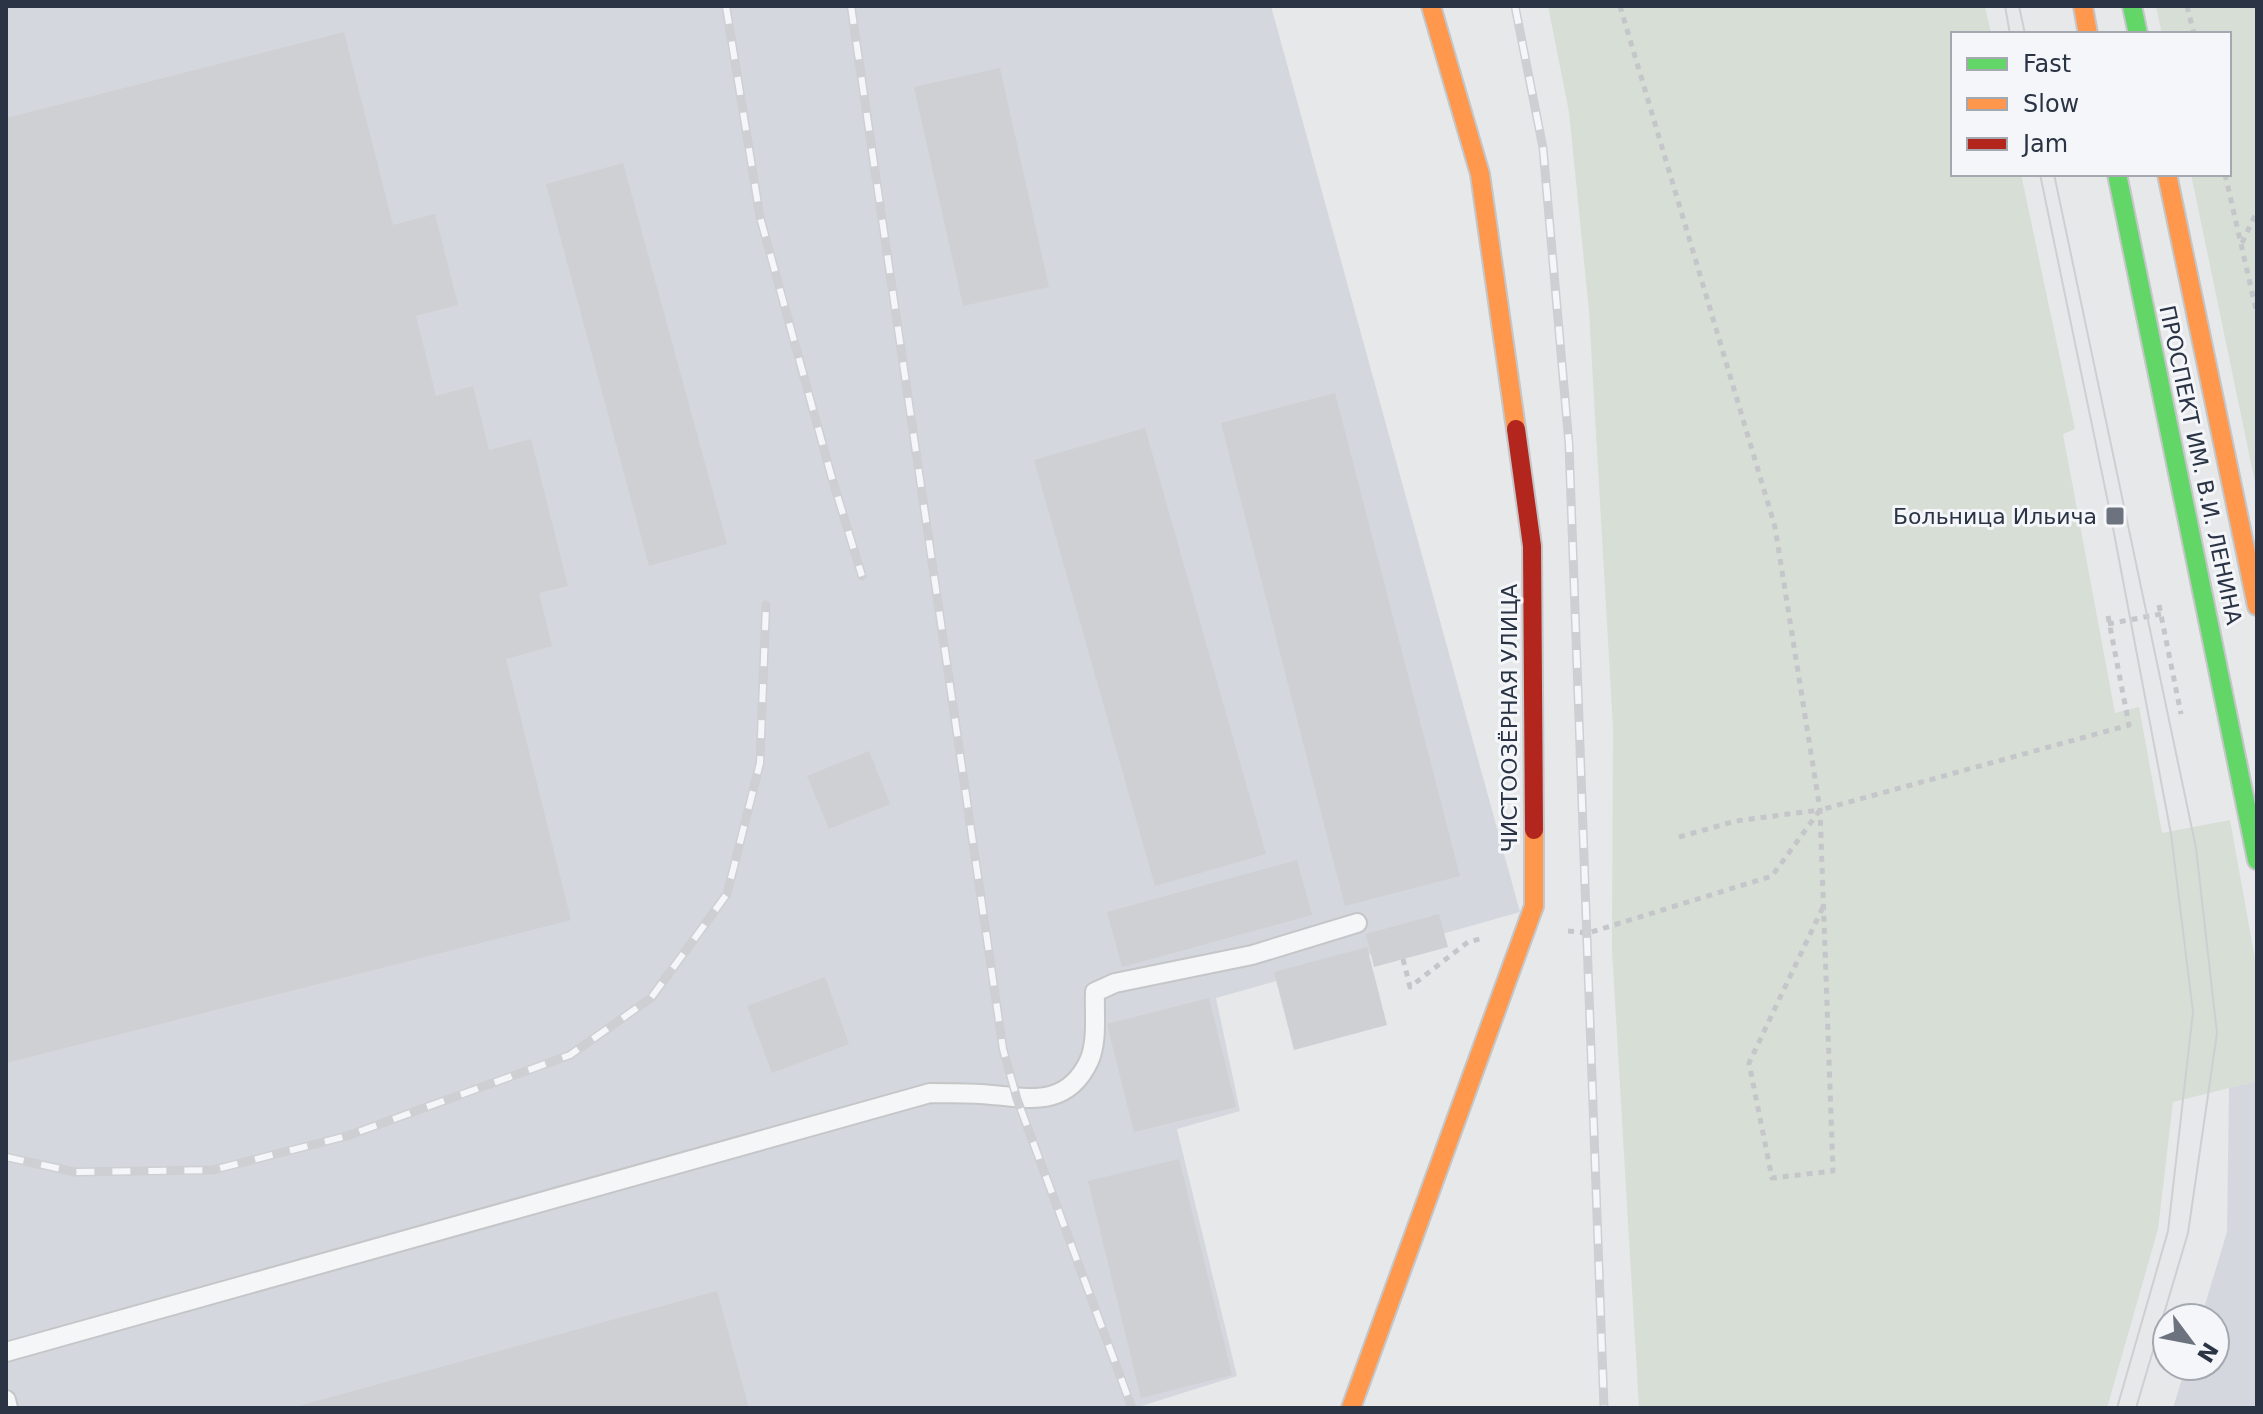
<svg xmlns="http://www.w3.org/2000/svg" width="2263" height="1414" font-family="'DejaVu Sans',sans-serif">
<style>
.built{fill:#d4d7dd}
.green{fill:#d6ded6}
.building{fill:#ced0d3}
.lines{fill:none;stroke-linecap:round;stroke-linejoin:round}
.lane-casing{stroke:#c4c6c8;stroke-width:22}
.fast-casing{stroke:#c4c6c8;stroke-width:22}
.slow-casing{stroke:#c4c6c8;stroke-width:22}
.jam-casing{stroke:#c4c6c8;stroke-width:22}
.path{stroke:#c5c6ca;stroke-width:5;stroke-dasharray:6 6;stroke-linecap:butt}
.lane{stroke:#f5f6f7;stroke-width:18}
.fast{stroke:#63d668;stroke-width:18}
.slow{stroke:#ff974d;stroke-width:18}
.jam{stroke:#b3261e;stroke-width:18}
.tram{stroke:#cecfd2;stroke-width:2}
.rail-casing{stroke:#cecfd2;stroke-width:9}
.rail{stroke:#f4f6f9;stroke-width:6;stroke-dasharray:18;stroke-linecap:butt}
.poi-dot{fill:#6c737f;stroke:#f4f6f9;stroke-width:3}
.labels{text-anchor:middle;stroke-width:6;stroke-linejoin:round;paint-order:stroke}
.street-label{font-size:22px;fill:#2b3445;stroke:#f4f6f9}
.poi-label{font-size:22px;fill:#2b3445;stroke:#f4f6f9;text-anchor:end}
</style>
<rect width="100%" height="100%" fill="#e6e8ea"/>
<g class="built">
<path d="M6,6H1271L1520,912L1216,998L1240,1111L1177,1129L1237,1376L1135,1408H6Z"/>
<path d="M2257,1081V1408H2173L2186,1366H2215V1318H2201L2227,1232L2229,1088Z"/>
</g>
<g class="green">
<path d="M1548,6H1985L1991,34H1953V174H2021L2075,429L2063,434L2115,713L2139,707L2162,833L2230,820L2257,970V1081L2173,1102L2158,1229L2107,1408H1639L1612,950L1613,727L1589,311L1569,112Z"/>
<path d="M2156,6H2257V492L2191,174H2229V34H2162Z"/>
</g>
<g class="building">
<path d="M344,32L393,225L435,214L458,305L416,316L436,396L473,386L489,450L531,439L568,586L539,593L552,646L506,659L571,920L6,1063V118Z"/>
<path d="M1000,68L1049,287L963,306L914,87Z"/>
<path d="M623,163L727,544L649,566L546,184Z"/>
<path d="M1335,393L1460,876L1345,906L1221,423Z"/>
<path d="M1145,428L1266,854L1155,886L1034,460Z"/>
<path d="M869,751L890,804L829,829L807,776Z"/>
<path d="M1297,860L1312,915L1122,967L1107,912Z"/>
<path d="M1439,914L1448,947L1374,967L1366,934Z"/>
<path d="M1367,947L1387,1025L1294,1050L1274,972Z"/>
<path d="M825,977L849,1044L772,1073L747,1006Z"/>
<path d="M1209,998L1236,1107L1134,1132L1107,1024Z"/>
<path d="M1179,1159L1232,1375L1141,1398L1088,1181Z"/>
<path d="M717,1291L749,1408H295V1407Z"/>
</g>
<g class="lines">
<g class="lane-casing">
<g id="lane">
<path d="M6,1352L930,1093C946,1093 963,1093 980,1094C1022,1096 1065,1112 1089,1061C1098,1041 1094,1013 1095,992L1115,983L1252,955L1357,923"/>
<path d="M6,1400L8,1408"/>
</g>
</g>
<g class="fast-casing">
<g id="fast">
<path d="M2132,6L2138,34"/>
<path d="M2117,174L2257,860"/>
</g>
</g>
<g class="slow-casing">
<g id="slow">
<path d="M1431,6L1480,174L1516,429"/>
<path d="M2083,6L2088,34"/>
<path d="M2167,174L2257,606"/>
<path d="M1351,1408L1534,906V830"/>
</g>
</g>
<g class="jam-casing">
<path id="jam" d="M1516,429L1532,546L1534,830"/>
</g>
<g class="path">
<path d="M1620,6L1775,527L1820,810L1833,1171L1772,1178L1749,1063L1823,907"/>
<path d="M2187,6L2194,34"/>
<path d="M2225,174L2257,314"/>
<path d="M2242,243L2257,211"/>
<path d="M2159,605L2181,714"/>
<path d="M2108,624L2161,614"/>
<path d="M1679,837L1736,821L1819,810"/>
<path d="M1568,931L1588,933L1772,876L1820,810L2129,725L2108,616"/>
<path d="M1403,959L1410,987L1468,942L1480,939"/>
</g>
<use href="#lane" class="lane"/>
<use href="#fast" class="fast"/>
<use href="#slow" class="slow"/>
<use href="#jam" class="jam"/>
<g class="tram">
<path d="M2005,6L2010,34"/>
<path d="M2019,6L2025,34"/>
<path d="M2040,174L2110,512L2171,834L2193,1012L2168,1231L2117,1408"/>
<path d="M2054,174L2196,848L2217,1033L2188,1233L2136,1408"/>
</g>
<g class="rail-casing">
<g id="rail">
<path d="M726,6L760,217L831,475L862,576"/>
<path d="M851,6L1003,1049L1017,1099L1132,1408"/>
<path d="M1515,6L1543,148L1569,444L1604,1408"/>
<path d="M6,1157L75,1172L213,1170L347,1136L570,1055L651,998L727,894L760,763L766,605"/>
</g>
</g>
<use href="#rail" class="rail"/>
</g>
<rect class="poi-dot" x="2105" y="506" width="20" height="20" rx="4"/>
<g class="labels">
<g class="street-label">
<text transform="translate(2201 465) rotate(78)" y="8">ПРОСПЕКТ ИМ. В.И. ЛЕНИНА</text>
<text transform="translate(1509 718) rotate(-90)" y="8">ЧИСТООЗЁРНАЯ УЛИЦА</text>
</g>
<g class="poi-label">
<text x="2097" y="524">Больница Ильича</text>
</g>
</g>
<rect width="2263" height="1414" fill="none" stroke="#2b3445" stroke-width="16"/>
<rect x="1951" y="32" width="280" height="144" fill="#f4f6f9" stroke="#a4a8b1" stroke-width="2"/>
<rect x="1967" y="58" width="40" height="12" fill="#63d668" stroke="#a4a8b1" stroke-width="2"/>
<text x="2023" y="72" font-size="24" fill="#2b3445">Fast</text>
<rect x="1967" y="98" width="40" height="12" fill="#ff974d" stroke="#a4a8b1" stroke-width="2"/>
<text x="2023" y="112" font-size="24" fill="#2b3445">Slow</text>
<rect x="1967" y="138" width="40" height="12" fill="#b3261e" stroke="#a4a8b1" stroke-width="2"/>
<text x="2023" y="152" font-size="24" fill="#2b3445">Jam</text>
<g transform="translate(2191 1342) rotate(122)"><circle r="38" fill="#f4f6f9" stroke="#a4a8b1" stroke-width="2"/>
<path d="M0-6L14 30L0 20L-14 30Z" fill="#6c737f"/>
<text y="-12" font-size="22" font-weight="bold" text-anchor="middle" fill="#2b3445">N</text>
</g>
</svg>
